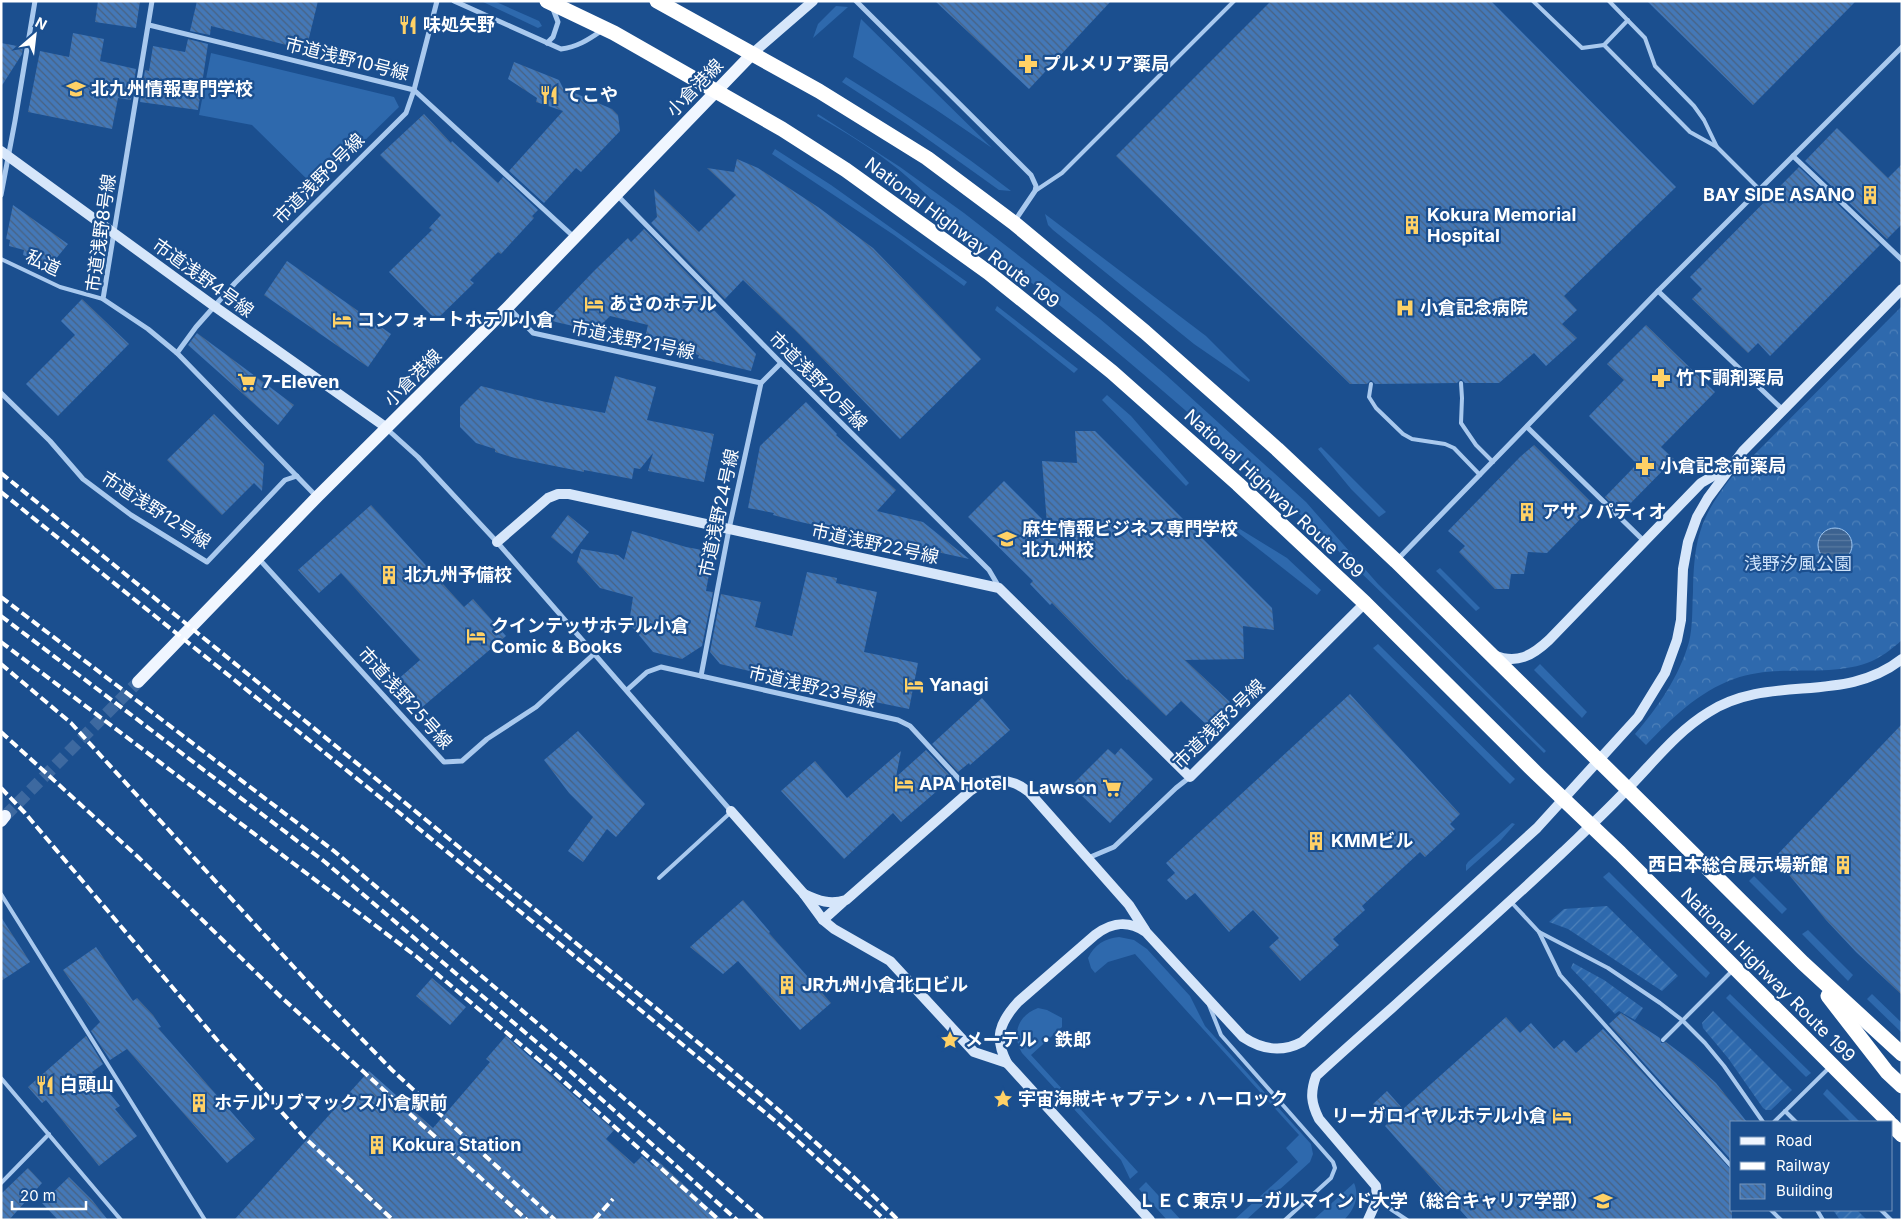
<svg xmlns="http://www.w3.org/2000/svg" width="1903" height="1221" font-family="Inter,'Noto Sans JP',sans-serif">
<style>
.grass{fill:#2e69ad}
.forest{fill:url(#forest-crowns)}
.garden{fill:url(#garden-furrows)}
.water{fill:url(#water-rules);stroke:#9cc4f0}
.building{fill:url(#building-back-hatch)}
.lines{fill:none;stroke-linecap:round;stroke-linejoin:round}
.primary-tunnel{stroke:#3d69a0;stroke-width:12;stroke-dasharray:12 6;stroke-linecap:butt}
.lane{stroke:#a9c9ee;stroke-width:4}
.street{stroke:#a9c9ee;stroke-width:5}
.secondary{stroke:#d6e6fa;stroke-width:10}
.primary{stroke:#f0f6ff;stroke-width:12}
.highway{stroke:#fff;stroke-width:15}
.rail{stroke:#fff;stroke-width:4;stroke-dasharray:9 4;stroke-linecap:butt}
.labels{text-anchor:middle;stroke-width:4.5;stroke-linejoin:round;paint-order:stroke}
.poi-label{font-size:18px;font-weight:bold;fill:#fff;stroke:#1b4f8f;text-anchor:start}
.street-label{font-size:18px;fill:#fff;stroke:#1b4f8f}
.park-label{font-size:18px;fill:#cfe3fa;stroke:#1b4f8f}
</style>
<defs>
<pattern id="forest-crowns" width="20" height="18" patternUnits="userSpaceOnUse" patternTransform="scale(1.25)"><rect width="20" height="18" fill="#2e69ad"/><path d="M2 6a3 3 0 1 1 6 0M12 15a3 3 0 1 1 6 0" fill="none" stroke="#4d80b9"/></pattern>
<pattern id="garden-furrows" width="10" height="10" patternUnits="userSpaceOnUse" patternTransform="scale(1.25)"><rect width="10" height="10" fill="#2e69ad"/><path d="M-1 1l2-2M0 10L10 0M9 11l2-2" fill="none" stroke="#4d80b9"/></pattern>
<pattern id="water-rules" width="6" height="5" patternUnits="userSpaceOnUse" patternTransform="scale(1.25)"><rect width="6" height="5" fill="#3c6290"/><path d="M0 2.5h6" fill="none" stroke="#597aa1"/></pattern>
<pattern id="building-back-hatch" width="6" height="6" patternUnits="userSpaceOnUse" patternTransform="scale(1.25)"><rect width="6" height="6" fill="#4478b7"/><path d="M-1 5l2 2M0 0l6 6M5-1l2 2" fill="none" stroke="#486282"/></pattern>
</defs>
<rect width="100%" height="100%" fill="#1b4f8f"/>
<g class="grass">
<path d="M481,1H494L539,21L542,26L538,28Z"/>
<path d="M836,6L848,7L813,38L818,24Z"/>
<path d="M861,19L992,148L935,109L853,57Z"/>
<path d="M211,53L394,97L399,107L316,188L252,125L199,115Z"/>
<path d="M846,77C903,112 958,150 1011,191L999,190L908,125L842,82Z"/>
<path d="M818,114L900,167L964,213L1100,319L1166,375L1306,502L1378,584L1546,751L1544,753C1442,653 1342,551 1236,455C1154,381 1069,311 982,244C952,221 927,193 898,169C873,149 845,132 817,116Z"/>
<path d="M775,149L831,185L967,282L964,286L894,235L772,154Z"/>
<path d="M1045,214L1206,336L1250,380L1249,382L1194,344L1053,230L1048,225Z"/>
<path d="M997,306L1078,369L1074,373L995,310Z"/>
<path d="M1107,395L1131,416L1189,483L1186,486L1102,400Z"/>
<path d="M1321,447L1386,512L1379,517L1351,489L1318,449Z"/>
<path d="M1235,526L1287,558L1321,590L1317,595L1232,528Z"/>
<path d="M1440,568L1480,608L1476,611L1436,571Z"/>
<path d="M1378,644L1515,779L1510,784L1373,648Z"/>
<path d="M1540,664L1587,712L1582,718L1534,670Z"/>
<path d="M1512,823L1515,824L1501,840L1466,871V865L1468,862Z"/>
<path d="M1609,872L1710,973L1706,978L1603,877Z"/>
<path d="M1754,876L1787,909L1782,914L1749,881Z"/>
<path d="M1808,930L1853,975L1848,981L1802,934Z"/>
<path d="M1119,937L1134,940L1147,949L1190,996L1205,1026L1311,1144L1313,1154L1310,1162L1246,1220H1234L1298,1162L1286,1148L1299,1135L1135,954L1108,962L1095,973L1091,968L1088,958C1094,945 1105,938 1119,937Z"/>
<path d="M1730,994L1811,1073L1806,1077L1726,998Z"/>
<path d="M1872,994L1902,1023V1033L1867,999Z"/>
<path d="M1038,1008L1047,1010L1062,1018V1027L1031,1055L1138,1172L1130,1179L1121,1160L1022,1053C1011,1035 1018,1015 1038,1008Z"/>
<path d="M1827,1089L1860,1122H1851L1823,1094Z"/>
<path d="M1146,1182L1181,1220H1167L1139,1189Z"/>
<path d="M1354,1183C1360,1197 1354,1210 1344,1220H1313Z"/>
</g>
<path class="forest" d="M1902,306V640C1892,649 1879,659 1867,663C1825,678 1777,663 1734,679C1698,692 1672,718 1646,745L1635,734C1658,707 1679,677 1689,642C1693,626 1692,608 1693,592C1694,541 1699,519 1730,479Z"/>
<g class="garden">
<path d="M1607,906L1678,976L1662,991L1568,929L1549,922L1564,909Z"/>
<path d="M1573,963L1604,980L1643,1008L1635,1020L1619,1011L1615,1014L1571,968Z"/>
<path d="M1713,1011L1792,1090L1771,1110H1766L1763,1108L1728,1058L1703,1028L1702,1023Z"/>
<path d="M1833,1210H1857L1867,1220H1840Z"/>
</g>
<circle class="water" cx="1835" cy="545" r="17"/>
<g class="building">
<path d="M98,1H140L136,28L95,22Z"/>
<path d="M197,1H318L306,50L211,26L210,35L190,31Z"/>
<path d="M935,1H1111L1029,89Z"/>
<path d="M1271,1H1491L1676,187L1564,296L1577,310L1562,324L1577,338L1546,366L1534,353L1499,383H1465L1461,379L1457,383L1375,384L1371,380L1367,384H1350L1116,156Z"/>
<path d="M1647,1H1856L1753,105Z"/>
<path d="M73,33L104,39L100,61L136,69L131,100L118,98L112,129L28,112L40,51L69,57Z"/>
<path d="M188,39L208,44L198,110L140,102L145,70L149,71L153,46L185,52Z"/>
<path d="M1,43L23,47L22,54L1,87Z"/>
<path d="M514,62L559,80L563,88L612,109L618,115L620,131L581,172L576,168L544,203L509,171L563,111L536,102L537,98L508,79Z"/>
<path d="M424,114L451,143L452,141L498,183L503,177L538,210L532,216L534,218L501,254L498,252L470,280L474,283L436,320L389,272L432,230L429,228L441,215L380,155Z"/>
<path d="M1837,128L1888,178L1902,164V224L1887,239L1805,161Z"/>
<path d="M737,159L758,168L818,207L873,248L981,359L900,439L799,334L743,280L725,299L651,223L657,217L654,189L699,232L736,195L707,168L734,172Z"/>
<path d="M1799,167L1880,245L1770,356L1758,343L1748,353L1692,299L1702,289L1690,277Z"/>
<path d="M13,205L68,244L50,266L23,255L24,250L9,246L10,240L6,239Z"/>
<path d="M644,229L719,306L714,310L756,354L751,371L698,358L699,355L644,341L648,325L610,316L595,331L547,320L594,271L628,238L631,242Z"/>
<path d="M287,261L391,334L368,367L264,295Z"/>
<path d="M82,299L129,344L58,416L26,384L75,335L61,321Z"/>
<path d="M1646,325L1715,392L1661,447L1674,459L1621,513L1605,497L1637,464L1589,416L1624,380L1607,364Z"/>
<path d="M197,333L294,405L278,425L188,345Z"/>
<path d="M615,376L656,387L647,420L714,434L704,482L648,471L653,453L640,469L634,468L632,479L584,470V472L515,458L495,452V449L476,443L460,427V407L481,386L546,402L605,413Z"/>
<path d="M806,402L837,434L836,435L896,490L877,511L923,522L969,559L796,521L773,515L774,513L748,508L760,446Z"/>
<path d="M214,414L264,464L262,491L254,483L222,515L167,460Z"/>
<path d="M1075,431H1095L1272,608L1274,630L1243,626L1244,659L1185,660L1230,702L1207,725L1181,701L1166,716L1128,679L1127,680L1052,603L1050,605L1030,584L1033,581L968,517L1004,481L1047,524L1042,461L1077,463Z"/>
<path d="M1534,445L1594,505L1547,553L1528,552L1524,574H1511L1509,589H1495L1459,552L1465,546L1448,531L1520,457Z"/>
<path d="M371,505L464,607L473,599L506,636L420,709L396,681L420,660L341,573L319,593L298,570Z"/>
<path d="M568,515L589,532L572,554L551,537Z"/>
<path d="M632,531L686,547L713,552L706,591L713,592L702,646L682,659L653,652L629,623L633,597L600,588L577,562L581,549L618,555L624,560Z"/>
<path d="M807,572L837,578L836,583L877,592L864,652L918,663L909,709L836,694V692L720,664L710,652L721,594L761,602L755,627L792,636Z"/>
<path d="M1350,694L1460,814L1450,824L1455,829L1425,857L1420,852L1362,906L1365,910L1333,939L1339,945L1300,981L1269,947L1279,938L1253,910L1229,932L1195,893L1186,900L1167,880L1175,873L1166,863Z"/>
<path d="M982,698L1010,730L970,765L969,763L958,772L932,744Z"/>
<path d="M1902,724V995L1856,952L1826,920L1790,876L1777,855Z"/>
<path d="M578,731L645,804L616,837L607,829L583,862L568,851L593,817L569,793L544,760Z"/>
<path d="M1121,748L1153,779L1110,823L1082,796L1085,793L1074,783L1108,749L1115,755Z"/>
<path d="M926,750L952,778L901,822L893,813L844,859L781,791L815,761L847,798L901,751L896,777Z"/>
<path d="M743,900L770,932L769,933L831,1003L800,1030L738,961L723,974L690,947Z"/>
<path d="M1,917L30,962L1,981Z"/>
<path d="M96,947L133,1001L137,998L153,1015L161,1027L158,1028L255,1139L227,1163L127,1049L110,1060L91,1031L100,1022L63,970Z"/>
<path d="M432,978L466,1007L450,1025L416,996Z"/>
<path d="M1621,1013L1660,1038L1661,1043L1666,1042L1694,1063L1716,1083L1747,1122H1732V1161L1609,1024Z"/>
<path d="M1506,1017L1520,1033L1531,1023L1554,1049L1564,1040L1576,1053L1603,1029L1732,1171V1220H1469L1385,1126L1389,1122L1373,1104L1387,1091L1403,1109Z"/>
<path d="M86,1036L103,1064L92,1072L120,1106L115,1109L137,1136L99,1166L46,1100L42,1103L28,1087Z"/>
<path d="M506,1036L614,1130L606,1139L634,1164L642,1156L653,1166L658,1161L722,1220H234L369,1071L433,1128L490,1062L486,1059Z"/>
<path d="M28,1168L42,1183L9,1220H1V1194Z"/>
<path d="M69,1177L92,1200L108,1220H58L42,1203Z"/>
</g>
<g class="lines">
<path class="primary-tunnel" d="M5,816L138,682"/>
<g class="lane">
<path d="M1533,1L1582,48L1604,45L1690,132L1717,147L1759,189"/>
<path d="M1609,1L1645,38L1655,66L1694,106L1704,120L1717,147"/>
<path d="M1604,45L1628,20"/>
<path d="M1035,191L1062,173L1234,1"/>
<path d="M1,259L60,287L103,299"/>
<path d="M1461,383L1462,398L1461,423L1476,445L1493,462"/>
<path d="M1371,384L1369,397L1376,408L1403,434L1412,439L1445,444L1454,448L1480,475"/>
<path d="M659,878L730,813"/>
<path d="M1,894L205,1220"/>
<path d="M1512,903L1539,932L1608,968L1660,1003L1682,1020L1705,1043L1724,1066L1763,1122"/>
<path d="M1539,932L1560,975L1732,1167"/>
<path d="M1209,1005L1221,1035L1333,1162L1335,1168L1331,1178L1285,1220"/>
<path d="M1663,1040L1732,971"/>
<path d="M1,1078L121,1220"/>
<path d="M1785,1111L1796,1122"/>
<path d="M1774,1122L1830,1067"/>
<path d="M1,1183L49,1134"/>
<path d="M1377,1200L1407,1220"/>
<path d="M1771,1210L1781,1220"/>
<path d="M1817,1210L1823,1220"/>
<path d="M1881,1210L1891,1220"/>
</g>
<g class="street">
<path d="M152,1L103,299L148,329L177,353L317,497"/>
<path d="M454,1L561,49C577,47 588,40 601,31"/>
<path d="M856,1L1031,175L1036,186L1035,191L1014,222"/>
<path d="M149,25L414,90L575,238"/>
<path d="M547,43L553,37L558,22L553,9"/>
<path d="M1793,156L1902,260"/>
<path d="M616,194L781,363L989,570L999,587"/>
<path d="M1,195L15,121L35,1"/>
<path d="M1658,291L1783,410"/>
<path d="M508,307L533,333L761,383"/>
<path d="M177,353L196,327L235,283L406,113L414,90L437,1"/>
<path d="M1,393L50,441L83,479L131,515L207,562L285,480L297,476"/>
<path d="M1527,427L1645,542"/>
<path d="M387,429L418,457L497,542L731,811"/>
<path d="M259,559L444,762L462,761L487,739L536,707L595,653"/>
<path d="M1398,559L1658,291L1902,47"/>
<path d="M701,676L729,529L761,383L781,363"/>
<path d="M627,690L647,672L661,667L898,720L910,726L970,791"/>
<path d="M1088,858L1114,847L1176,788L1190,777"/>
</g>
<g class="secondary">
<path d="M753,53L813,1"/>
<path d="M1,151L214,306L387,428"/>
<path d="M497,542L548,498L558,494H569L999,588L1190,777L1365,603"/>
<path d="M1494,655C1517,665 1533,655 1549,640L1701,483L1713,476L1727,472"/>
<path d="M731,811L804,894L823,920L834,929L890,961L974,1052L1007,1063"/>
<path d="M804,894C819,901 830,905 846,900L970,791C989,777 1011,777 1029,792L1129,905L1145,930"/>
<path d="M823,920L843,902"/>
<path d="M1150,1220L1007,1063C994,1038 999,1023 1018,1002L1095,935C1112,922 1128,920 1146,932L1243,1037C1261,1049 1281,1053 1302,1042L1537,828L1638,717L1665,673L1677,640L1681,620L1683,569L1688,542L1697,517L1708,498L1743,451L1902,289"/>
<path d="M1368,1220L1377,1200L1376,1186L1319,1119C1311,1103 1310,1093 1316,1076C1341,1053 1367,1030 1392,1008C1449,956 1506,906 1562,853C1586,830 1610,808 1632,784C1656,759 1679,730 1709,712C1771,673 1844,705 1902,659"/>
</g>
<g class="primary">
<path d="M138,682L317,497L508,307L753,53"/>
<path d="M1,821L5,816"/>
</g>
<g class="highway">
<path d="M547,1L614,33L782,129L846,170L989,273L1112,372L1238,484L1365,603L1536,773L1620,853L1889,1122"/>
<path d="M657,1L819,91L927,158L1014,223L1145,332L1277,449L1396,561L1656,817L1803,963L1902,1054"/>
<path d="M1828,996L1887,1072L1902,1086"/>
<path d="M1892,1125L1902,1135"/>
</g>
<g class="rail">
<path d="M1,473C188,625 374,777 560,930C674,1024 793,1115 898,1220"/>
<path d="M1,492L407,819L660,1026L779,1124L885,1220"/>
<path d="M1,597L334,851L570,1051L763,1220"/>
<path d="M1,616L325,862L561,1063L737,1220"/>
<path d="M1,642L417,957L552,1071L719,1220"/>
<path d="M1,664L71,723L323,999L392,1070L555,1220"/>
<path d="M1,732L137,856L281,997L527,1220"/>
<path d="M1,788L25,813L217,1040L304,1137L393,1220"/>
<path d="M594,1220L613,1199"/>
</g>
</g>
<defs>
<g id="restaurant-bare" transform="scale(1.5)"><path d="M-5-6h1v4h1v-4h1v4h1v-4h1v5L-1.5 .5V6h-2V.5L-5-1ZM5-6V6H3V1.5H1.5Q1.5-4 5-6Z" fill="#ffd166" stroke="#1b4f8f" stroke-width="2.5" paint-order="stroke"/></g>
<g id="pharmacy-bare" transform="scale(1.5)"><path d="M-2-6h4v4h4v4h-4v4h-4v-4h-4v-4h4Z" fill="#ffd166" stroke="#1b4f8f" stroke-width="2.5" paint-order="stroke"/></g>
<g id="university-bare" transform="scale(1.5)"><path d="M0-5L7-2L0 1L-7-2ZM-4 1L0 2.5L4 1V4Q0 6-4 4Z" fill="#ffd166" stroke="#1b4f8f" stroke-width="2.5" paint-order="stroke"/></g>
<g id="building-bare" transform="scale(1.5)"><path d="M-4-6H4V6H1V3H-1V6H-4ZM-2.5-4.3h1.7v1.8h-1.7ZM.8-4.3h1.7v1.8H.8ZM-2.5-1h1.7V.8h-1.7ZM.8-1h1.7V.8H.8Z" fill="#ffd166" stroke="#1b4f8f" stroke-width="2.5" paint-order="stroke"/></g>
<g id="hotel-bare" transform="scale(1.5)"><path d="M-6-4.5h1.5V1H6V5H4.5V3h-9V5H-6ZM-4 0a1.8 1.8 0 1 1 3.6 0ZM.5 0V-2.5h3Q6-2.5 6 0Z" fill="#ffd166" stroke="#1b4f8f" stroke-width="2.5" paint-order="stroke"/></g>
<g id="hospital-bare" transform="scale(1.5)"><path d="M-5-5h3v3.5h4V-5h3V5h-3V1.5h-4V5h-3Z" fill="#ffd166" stroke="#1b4f8f" stroke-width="2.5" paint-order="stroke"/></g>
<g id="supermarket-bare" transform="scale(1.5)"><path d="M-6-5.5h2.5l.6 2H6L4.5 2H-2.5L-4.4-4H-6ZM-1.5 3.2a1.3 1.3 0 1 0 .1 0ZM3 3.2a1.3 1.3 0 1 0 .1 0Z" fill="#ffd166" stroke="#1b4f8f" stroke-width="2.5" paint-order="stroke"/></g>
<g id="sight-bare" transform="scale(1.5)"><path d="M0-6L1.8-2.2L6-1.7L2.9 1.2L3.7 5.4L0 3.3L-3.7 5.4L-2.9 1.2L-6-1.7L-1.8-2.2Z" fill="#ffd166" stroke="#1b4f8f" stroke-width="2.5" paint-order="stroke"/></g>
</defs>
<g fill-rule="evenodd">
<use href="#restaurant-bare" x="408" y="25"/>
<use href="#pharmacy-bare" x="1028" y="64"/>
<use href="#university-bare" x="76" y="89"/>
<use href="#restaurant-bare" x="549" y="95"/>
<use href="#building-bare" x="1870" y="195"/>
<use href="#building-bare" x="1412" y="225"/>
<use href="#hotel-bare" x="594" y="304"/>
<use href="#hospital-bare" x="1405" y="308"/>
<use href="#hotel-bare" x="342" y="320"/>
<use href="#pharmacy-bare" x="1661" y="378"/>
<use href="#supermarket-bare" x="247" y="382"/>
<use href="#pharmacy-bare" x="1645" y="466"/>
<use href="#building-bare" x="1527" y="512"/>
<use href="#university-bare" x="1007" y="539"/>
<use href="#building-bare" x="389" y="575"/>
<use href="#hotel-bare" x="476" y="636"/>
<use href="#hotel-bare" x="914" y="685"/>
<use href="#hotel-bare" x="904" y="784"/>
<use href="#supermarket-bare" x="1112" y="788"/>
<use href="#building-bare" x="1316" y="841"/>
<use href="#building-bare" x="1843" y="865"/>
<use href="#building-bare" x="787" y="985"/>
<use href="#sight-bare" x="950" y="1040"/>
<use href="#restaurant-bare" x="45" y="1085"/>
<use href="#sight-bare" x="1003" y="1099"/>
<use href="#building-bare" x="199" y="1103"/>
<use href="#hotel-bare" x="1562" y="1116"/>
<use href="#building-bare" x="377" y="1145"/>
<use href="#university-bare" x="1603" y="1201"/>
</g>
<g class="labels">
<g class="poi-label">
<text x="423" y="31">味処矢野</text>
<text x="1043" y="70">プルメリア薬局</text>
<text x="91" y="95">北九州情報専門学校</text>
<text x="564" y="101">てこや</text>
<text x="1855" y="201" text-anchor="end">BAY SIDE ASANO</text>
<text x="1427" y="221">Kokura Memorial<tspan x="1427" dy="21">Hospital</tspan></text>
<text x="609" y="310">あさのホテル</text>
<text x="1420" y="314">小倉記念病院</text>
<text x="357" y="326">コンフォートホテル小倉</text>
<text x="1676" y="384">竹下調剤薬局</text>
<text x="262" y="388">7-Eleven</text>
<text x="1660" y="472">小倉記念前薬局</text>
<text x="1542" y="518">アサノパティオ</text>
<text x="1022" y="535">麻生情報ビジネス専門学校<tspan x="1022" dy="21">北九州校</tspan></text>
<text x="404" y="581">北九州予備校</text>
<text x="491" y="632">クインテッサホテル小倉<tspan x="491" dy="21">Comic &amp; Books</tspan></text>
<text x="929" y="691">Yanagi</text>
<text x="919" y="790">APA Hotel</text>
<text x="1097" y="794" text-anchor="end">Lawson</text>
<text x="1331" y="847">KMMビル</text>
<text x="1828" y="871" text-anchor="end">西日本総合展示場新館</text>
<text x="802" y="991">JR九州小倉北口ビル</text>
<text x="965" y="1046">メーテル・鉄郎</text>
<text x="60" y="1091">白頭山</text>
<text x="1018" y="1105">宇宙海賊キャプテン・ハーロック</text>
<text x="214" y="1109">ホテルリブマックス小倉駅前</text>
<text x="1547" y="1122" text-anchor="end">リーガロイヤルホテル小倉</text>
<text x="392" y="1151">Kokura Station</text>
<text x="1588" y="1207" text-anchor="end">ＬＥＣ東京リーガルマインド大学（総合キャリア学部）</text>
</g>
<g class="street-label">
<text transform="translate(347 59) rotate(14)" y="6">市道浅野10号線</text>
<text transform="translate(695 88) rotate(-46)" y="6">小倉港線</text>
<text transform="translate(319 179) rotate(-45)" y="6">市道浅野9号線</text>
<text transform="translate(101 233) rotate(-82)" y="6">市道浅野8号線</text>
<text transform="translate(962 233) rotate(37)" y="6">National Highway Route 199</text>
<text transform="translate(43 263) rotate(25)" y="6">私道</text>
<text transform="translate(203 278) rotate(36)" y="6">市道浅野4号線</text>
<text transform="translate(633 340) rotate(12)" y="6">市道浅野21号線</text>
<text transform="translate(413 378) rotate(-45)" y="6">小倉港線</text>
<text transform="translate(818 381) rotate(45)" y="6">市道浅野20号線</text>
<text transform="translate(1274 494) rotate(43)" y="6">National Highway Route 199</text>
<text transform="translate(156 510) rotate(33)" y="6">市道浅野12号線</text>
<text transform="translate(719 513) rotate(-78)" y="6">市道浅野24号線</text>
<text transform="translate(875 544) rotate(12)" y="6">市道浅野22号線</text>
<text transform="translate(812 687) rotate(13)" y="6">市道浅野23号線</text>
<text transform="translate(405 698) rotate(48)" y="6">市道浅野25号線</text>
<text transform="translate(1219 724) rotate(-44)" y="6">市道浅野3号線</text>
<text transform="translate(1768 975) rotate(45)" y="6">National Highway Route 199</text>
</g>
<g class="park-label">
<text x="1798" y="570">浅野汐風公園</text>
</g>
</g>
<rect width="1903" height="1221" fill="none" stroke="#ffffff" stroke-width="5"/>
<rect x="1730" y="1121" width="162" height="90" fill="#1b4f8f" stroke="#7695bc"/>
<rect x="1740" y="1137" width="25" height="8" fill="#f0f6ff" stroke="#7695bc"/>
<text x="1776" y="1146" font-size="15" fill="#ffffff">Road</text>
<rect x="1740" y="1162" width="25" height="8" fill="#ffffff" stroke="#7695bc"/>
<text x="1776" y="1171" font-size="15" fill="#ffffff">Railway</text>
<rect x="1740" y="1184" width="25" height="15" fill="url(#building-back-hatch)" stroke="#7695bc"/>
<text x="1776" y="1196" font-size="15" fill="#ffffff">Building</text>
<g transform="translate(35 35) rotate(28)" stroke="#1b4f8f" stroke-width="4" paint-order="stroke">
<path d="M0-4L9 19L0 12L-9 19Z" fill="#ffffff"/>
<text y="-8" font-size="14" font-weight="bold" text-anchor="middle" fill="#ffffff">N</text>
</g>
<path d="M12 1201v8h74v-8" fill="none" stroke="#ffffff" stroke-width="2.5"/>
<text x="20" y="1201" font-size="15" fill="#ffffff" stroke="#1b4f8f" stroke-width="4" paint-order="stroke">20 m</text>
</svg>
